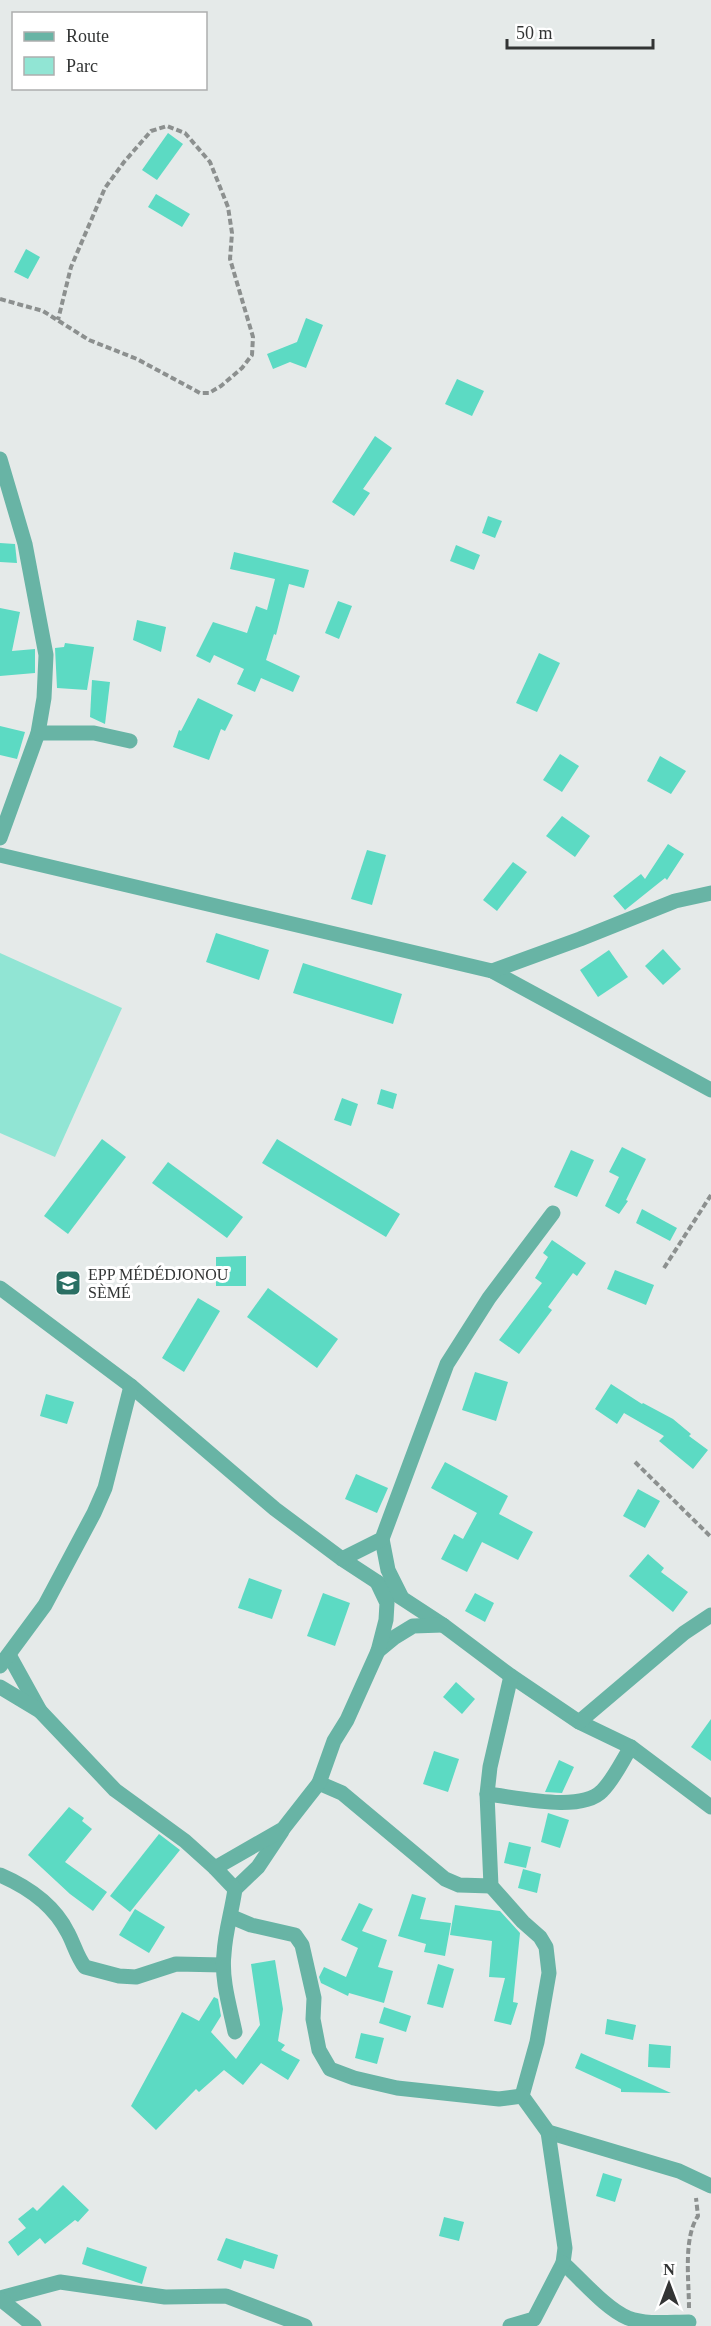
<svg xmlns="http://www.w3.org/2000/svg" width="711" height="2326" font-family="Georgia,serif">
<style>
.green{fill:#91e5d4}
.building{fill:#5cdac3}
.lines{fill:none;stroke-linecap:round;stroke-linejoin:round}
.path{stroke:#8c908f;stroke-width:4;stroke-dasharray:6 3;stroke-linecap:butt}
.street{stroke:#68b4a5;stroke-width:15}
.labels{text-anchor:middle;stroke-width:6;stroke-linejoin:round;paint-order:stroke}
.poi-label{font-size:16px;fill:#323434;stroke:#fff;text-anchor:start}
</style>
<rect width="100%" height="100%" fill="#e5eae9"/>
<path class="green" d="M0,953L122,1008L55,1157L0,1133Z"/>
<g class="building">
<path d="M168,133L183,144L157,180L142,170Z"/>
<path d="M156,194L190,214L182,227L148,207Z"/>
<path d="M26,249L40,257L28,279L14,272Z"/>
<path d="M306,318L323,325L306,368L290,362L273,369L267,354L297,342Z"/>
<path d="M457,379L484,391L472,416L445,404Z"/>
<path d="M375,436L392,448L363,489L370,493L354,516L332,502Z"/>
<path d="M488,516L502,521L495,538L482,533Z"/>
<path d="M0,543L15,544L17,563L0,562Z"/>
<path d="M456,545L480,555L474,570L450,561Z"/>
<path d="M234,552L309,570L304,588L289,584L276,635L274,634L266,660L300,676L293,692L261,678L255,692L237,684L244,669L214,655L210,663L196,656L213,622L247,633L256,606L267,610L275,579L230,569Z"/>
<path d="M338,601L352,606L339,639L325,633Z"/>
<path d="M0,608L20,612L12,651L35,649V673L0,676Z"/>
<path d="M137,620L166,627L161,652L133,640Z"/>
<path d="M65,643L94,647L87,690L57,688L55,648L64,647Z"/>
<path d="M539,653L560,663L537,712L516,703Z"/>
<path d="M92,680L110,682L105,724L90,717Z"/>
<path d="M198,698L233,715L225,731L221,729L209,760L173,747L179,730L181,731Z"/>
<path d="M0,726L25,732L17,759L0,755Z"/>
<path d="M560,754L579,766L562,792L543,780Z"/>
<path d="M660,756L686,771L671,794L647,781Z"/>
<path d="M562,816L590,836L575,857L546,836Z"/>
<path d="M668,844L684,854L667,880L665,878L625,910L613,896L641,874L645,879Z"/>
<path d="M367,850L386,855L372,905L351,899Z"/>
<path d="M513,862L527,872L497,911L483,900Z"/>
<path d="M216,933L269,950L259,980L206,962Z"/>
<path d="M663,949L681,969L663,985L645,966Z"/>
<path d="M609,950L628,977L598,997L580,970Z"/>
<path d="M303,963L402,994L393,1024L293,993Z"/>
<path d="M381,1089L397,1094L393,1109L377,1104Z"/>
<path d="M342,1098L358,1104L351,1126L334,1120Z"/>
<path d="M102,1139L126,1157L68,1234L44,1216Z"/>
<path d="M277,1139L400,1214L386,1237L262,1163Z"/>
<path d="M622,1147L646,1159L626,1200L628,1201L619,1214L605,1206L619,1177L609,1172Z"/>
<path d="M571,1150L594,1160L577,1197L554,1187Z"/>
<path d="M168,1162L243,1217L227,1238L152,1183Z"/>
<path d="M642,1209L677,1228L670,1241L636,1223Z"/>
<path d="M552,1240L586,1263L577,1276L573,1273L548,1307L552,1310L519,1354L499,1340L542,1283L535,1278L548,1257L543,1253Z"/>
<path d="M246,1256V1286H216V1257Z"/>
<path d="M615,1270L654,1285L646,1305L607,1289Z"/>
<path d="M268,1288L338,1339L317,1368L247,1317Z"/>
<path d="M198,1298L220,1311L184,1372L162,1358Z"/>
<path d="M475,1372L508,1382L496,1421L462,1410Z"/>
<path d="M611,1384L642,1404L643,1403L673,1419L691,1434L689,1436L708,1450L693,1469L659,1441L664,1436L624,1413L617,1424L595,1409Z"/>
<path d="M46,1394L74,1402L67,1424L40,1416Z"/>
<path d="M445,1462L508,1496L499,1514L533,1532L518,1560L482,1542L467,1572L441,1559L454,1534L463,1539L477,1513L431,1488Z"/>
<path d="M356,1474L388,1488L377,1513L345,1499Z"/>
<path d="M638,1489L660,1501L645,1528L623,1516Z"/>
<path d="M648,1554L664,1568L661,1572L688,1592L673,1612L629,1576Z"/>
<path d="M249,1578L282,1590L272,1619L238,1608Z"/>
<path d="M323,1593L350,1603L335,1646L307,1636Z"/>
<path d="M475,1593L494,1603L485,1622L465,1611Z"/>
<path d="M456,1682L475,1699L462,1714L443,1697Z"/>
<path d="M711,1719V1761L691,1747Z"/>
<path d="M434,1751L459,1759L448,1792L423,1784Z"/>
<path d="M559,1760L574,1767L562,1793L545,1792Z"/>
<path d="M69,1807L84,1818L82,1821L92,1829L65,1862L107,1892L93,1911L70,1894L28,1855Z"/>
<path d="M548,1813L569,1820L560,1848L541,1842Z"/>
<path d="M159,1834L180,1850L130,1912L110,1896Z"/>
<path d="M509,1842L531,1847L526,1868L504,1863Z"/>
<path d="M523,1869L541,1874L537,1893L518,1888Z"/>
<path d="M412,1894L426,1898L420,1919L451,1923L445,1956L424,1952L426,1944L398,1936Z"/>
<path d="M359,1903L373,1909L362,1931L387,1940L378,1967L393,1971L384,2003L349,1993L348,1996L321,1983L319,1977L324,1967L346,1977L358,1948L341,1940Z"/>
<path d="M455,1905L500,1911L520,1933L513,2002L518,2003L511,2025L494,2021L505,1978L489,1977L492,1941L450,1935Z"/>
<path d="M135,1909L165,1927L149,1953L119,1935Z"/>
<path d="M275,1960L283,2009L278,2041L285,2045L281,2050L300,2060L288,2080L261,2063L243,2085L224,2070L199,2092L196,2089L156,2130L131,2106L182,2012L199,2021L214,1997L218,1999L221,2016L211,2032L236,2059L260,2025L251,1964Z"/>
<path d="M438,1964L454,1969L443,2008L427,2004Z"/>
<path d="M384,2007L411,2016L406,2032L379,2023Z"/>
<path d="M607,2019L636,2025L633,2040L605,2034Z"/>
<path d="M361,2033L384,2038L377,2064L355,2058Z"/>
<path d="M649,2044L671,2046L670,2068L648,2067Z"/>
<path d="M581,2053L671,2093L621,2092V2089L575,2068Z"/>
<path d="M603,2173L622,2179L615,2202L596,2196Z"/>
<path d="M63,2185L89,2210L78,2222L75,2220L45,2244L40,2238L18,2256L8,2242L26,2228L18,2219L33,2207L37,2211Z"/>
<path d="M444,2217L464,2222L459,2241L439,2236Z"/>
<path d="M226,2238L278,2255L274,2269L244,2260L241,2269L217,2260Z"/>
<path d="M87,2247L147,2267L142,2284L82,2264Z"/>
</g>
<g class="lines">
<g class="path">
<path d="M0,299L43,311L89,340L137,359L200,393H209L221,386L242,368L252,355L253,337L230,259L232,233L228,207L210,162L185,133L167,126L151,131L124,162L105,188L71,267L58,320"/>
<path d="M664,1268L711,1195"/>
<path d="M635,1462L711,1537"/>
<path d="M689,2308C689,2281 683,2238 698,2216L696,2198"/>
</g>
<g class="street">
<path d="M0,459L25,544L46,655L44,698L38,733L0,838"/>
<path d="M38,733H94L130,741"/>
<path d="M0,855L492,971L711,1090"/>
<path d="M492,971L580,939L675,901L711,893"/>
<path d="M0,1288L131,1386L275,1509L342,1559L443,1625L511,1676L579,1722L631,1747L711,1807"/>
<path d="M382,1539L388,1570L401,1596"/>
<path d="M342,1559L382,1539L447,1364L489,1298L553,1213"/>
<path d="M378,1651L395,1637L413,1626L443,1625"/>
<path d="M9,1655L40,1711"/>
<path d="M0,1666L45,1605L94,1513L105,1488L131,1386"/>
<path d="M511,1676L490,1767L487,1794L491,1886L523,1922L540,1937L546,1947L549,1973L537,2042L522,2096L548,2132L679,2171L711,2186"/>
<path d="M0,1687L40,1711L115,1790L185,1841L215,1868"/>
<path d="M579,1722L684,1633L711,1615"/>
<path d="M319,1783L342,1793L445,1879L459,1885L491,1886"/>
<path d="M487,1794C516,1797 581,1813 602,1791C614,1779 622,1761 631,1747"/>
<path d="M0,1875C28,1887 54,1905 68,1933C74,1944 77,1957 85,1967L119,1976L136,1977L176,1964L223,1965"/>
<path d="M235,1889L258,1867L282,1831"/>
<path d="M232,1917L251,1925L295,1935L302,1945L314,1998L313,2019L319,2050L330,2069L354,2078L397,2088L499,2099L522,2096"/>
<path d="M235,2032C230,2008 221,1979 224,1954C225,1932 232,1911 235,1889L215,1868L283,1829L319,1783L334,1741L347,1720L378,1651L386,1620L387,1603L377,1582"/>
<path d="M548,2132L565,2248L563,2263C581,2279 606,2309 628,2318C647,2325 669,2322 689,2322"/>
<path d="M0,2298L60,2282L165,2297L226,2296L305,2326"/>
<path d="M0,2299L34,2326"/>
<path d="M510,2326L534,2319L563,2263"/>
</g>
</g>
<defs>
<g id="school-square" transform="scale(1.35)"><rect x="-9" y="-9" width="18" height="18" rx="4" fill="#2a6f63" stroke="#fff"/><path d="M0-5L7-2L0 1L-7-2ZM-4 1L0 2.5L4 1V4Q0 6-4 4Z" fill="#fff"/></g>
</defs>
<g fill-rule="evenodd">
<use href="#school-square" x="68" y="1283"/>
</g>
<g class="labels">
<g class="poi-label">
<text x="88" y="1280">EPP MÉDÉDJONOU<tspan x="88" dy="18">SÈMÉ</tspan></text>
</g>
</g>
<rect x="12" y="12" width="195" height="78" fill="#ffffff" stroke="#adaeae" stroke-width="1.5"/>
<rect x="24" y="32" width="30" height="9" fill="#68b4a5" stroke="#adaeae" stroke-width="1.5"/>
<text x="66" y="42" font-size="18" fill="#323434">Route</text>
<rect x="24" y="57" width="30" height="18" fill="#91e5d4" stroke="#adaeae" stroke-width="1.5"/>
<text x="66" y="72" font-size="18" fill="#323434">Parc</text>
<g transform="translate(669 2284)" stroke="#ffffff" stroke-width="4.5" paint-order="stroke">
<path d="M0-4.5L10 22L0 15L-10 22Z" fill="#323434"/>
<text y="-9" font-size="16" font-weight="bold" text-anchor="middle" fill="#323434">N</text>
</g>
<path d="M507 39v9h146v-9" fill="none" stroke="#323434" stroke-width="3"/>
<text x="516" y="39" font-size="18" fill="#323434" stroke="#ffffff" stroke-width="4.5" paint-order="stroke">50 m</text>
</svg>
